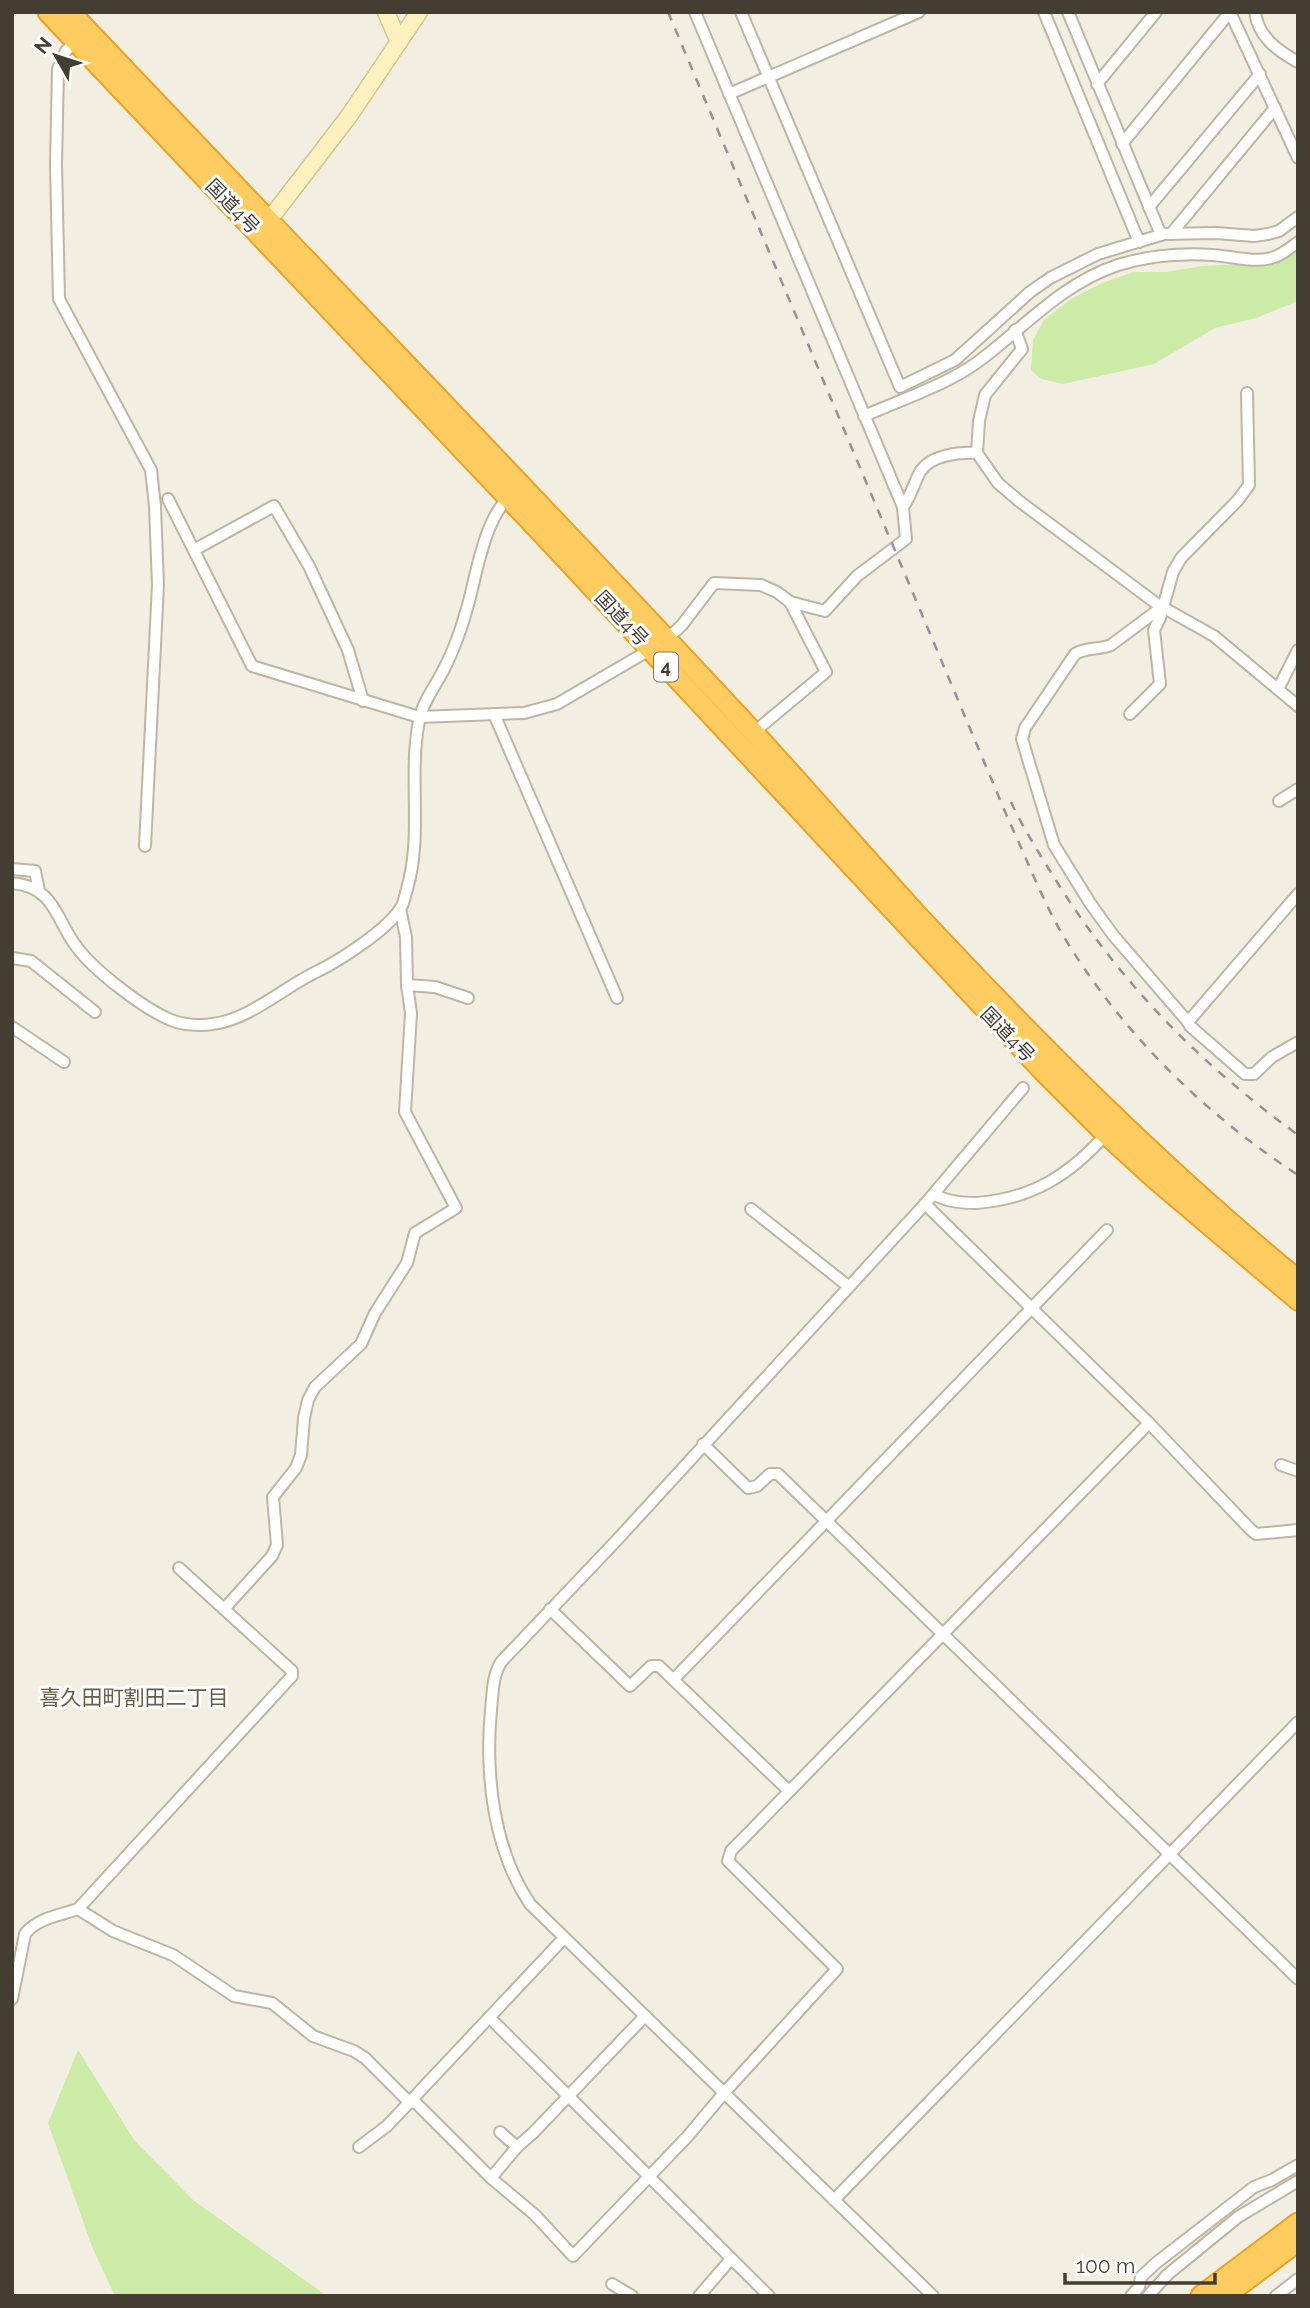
<svg xmlns="http://www.w3.org/2000/svg" width="1310" height="2308" font-family="Raleway,'Noto Sans JP',sans-serif">
<style>
.green{fill:#cbeba6}
.lines{fill:none;stroke-linecap:round;stroke-linejoin:round}
.street-casing{stroke:#beb6a4;stroke-width:14}
.secondary-casing{stroke:#d6c48d;stroke-width:19}
.highway-casing{stroke:#eaa324;stroke-width:23}
.street{stroke:#fff;stroke-width:10}
.secondary{stroke:#fff0c0;stroke-width:16}
.highway{stroke:#ffcc61;stroke-width:19}
.rail{stroke:#939393;stroke-width:2.5;stroke-dasharray:9 9;stroke-linecap:butt}
.labels{text-anchor:middle;stroke-width:6;stroke-linejoin:round;paint-order:stroke}
.shield{fill:#fff;stroke:#7c7770;stroke-width:2}
.shield-label{font-size:18px;font-weight:bold;fill:#443d32}
.street-label{font-size:19px;fill:#443d32;stroke:#fff}
.neighbourhood-label{font-size:21px;fill:#685c48;stroke:#fff}
</style>
<rect width="100%" height="100%" fill="#f3eee2"/>
<g class="green">
<path d="M1298,252V301L1256,318L1215,328L1154,364L1063,384L1041,379L1031,370L1033,340L1044,320L1071,299L1102,283L1134,272H1166L1202,266L1241,264L1274,265Z"/>
<path d="M78,2050L134,2140L193,2200L327,2296H115L93,2249L48,2123Z"/>
</g>
<g class="lines">
<g class="street-casing">
<g id="street">
<path d="M695,12L903,507"/>
<path d="M741,12L900,387L955,360L1030,292L1050,278L1098,254L1164,234L1216,233L1254,236L1268,234L1279,231L1298,217"/>
<path d="M1044,12L1139,242"/>
<path d="M1068,12L1161,235"/>
<path d="M1255,12C1258,37 1278,51 1298,62"/>
<path d="M76,41L66,51L58,69L56,164L59,299L151,470L155,506L158,585L145,846"/>
<path d="M1097,84L1156,12"/>
<path d="M729,94L919,12"/>
<path d="M1122,144L1230,12L1298,158"/>
<path d="M1149,207L1260,74"/>
<path d="M1171,234L1275,108"/>
<path d="M864,416C900,400 947,385 979,361C1025,327 1061,284 1118,265C1148,256 1181,253 1212,255C1231,256 1253,263 1271,258C1281,256 1290,248 1298,242"/>
<path d="M977,453L979,421L985,395L1022,349L1015,330"/>
<path d="M168,499L252,666L419,717L524,713L557,704L665,641L682,625L714,583L761,585L777,592L790,602L825,611L857,576L906,539L903,507C911,496 914,483 920,472C930,455 959,452 977,453L998,483L1019,501L1157,604L1214,636L1298,706"/>
<path d="M194,550L274,506L309,566L348,650L363,701"/>
<path d="M1162,607L1111,645C1099,650 1086,647 1075,654L1025,728L1022,739L1054,845L1090,903L1113,935L1188,1022"/>
<path d="M1278,689L1298,650"/>
<path d="M494,714L617,998"/>
<path d="M1130,714L1160,684L1154,630L1160,618L1173,572L1181,558L1238,500L1249,485L1247,393"/>
<path d="M753,733L826,672L790,602"/>
<path d="M1279,801L1298,789"/>
<path d="M12,869L35,871L39,891"/>
<path d="M12,883C55,887 55,918 76,946C93,970 144,1009 171,1020C183,1025 200,1026 213,1024C250,1019 283,988 316,972C339,961 387,930 400,909C404,904 405,895 407,889C423,834 408,777 419,721C422,703 436,685 444,669C455,648 462,627 468,605C477,572 484,521 509,497"/>
<path d="M1298,894L1188,1022L1190,1026L1245,1074H1254L1272,1057L1298,1042"/>
<path d="M12,958L31,961L95,1012"/>
<path d="M407,985L435,987L468,998"/>
<path d="M12,1027L64,1062"/>
<path d="M934,1194C946,1202 962,1203 976,1203C1033,1199 1071,1174 1108,1132"/>
<path d="M925,1204L1149,1423L1250,1529L1256,1534L1298,1530"/>
<path d="M751,1209L848,1286"/>
<path d="M703,1444L748,1488L757,1486L770,1474H778L1298,1979"/>
<path d="M1281,1465L1298,1471"/>
<path d="M224,1609L272,1556L277,1545L273,1497L296,1468L301,1455L304,1418L308,1400L315,1387L361,1344L375,1313L407,1263L415,1233L456,1208L405,1112L411,1013L407,985L406,937L400,909"/>
<path d="M550,1609L630,1686L651,1666H659L789,1791"/>
<path d="M674,1679L1107,1230"/>
<path d="M78,1909L113,1931L173,1955L234,1996L272,2003L313,2036L354,2051L365,2058L409,2102L416,2103L491,2178L535,2215L573,2256L687,2137L724,2093L837,1969L728,1861L731,1851L1149,1423"/>
<path d="M12,1999L25,1934C37,1918 61,1915 78,1909L292,1676V1671L179,1568"/>
<path d="M490,2018L769,2296"/>
<path d="M500,2132L517,2147"/>
<path d="M359,2147L387,2126L564,1938"/>
<path d="M491,2178L517,2147L533,2133L645,2016"/>
<path d="M834,2200L1298,1722"/>
<path d="M612,2284L632,2296"/>
<path d="M699,2296L731,2259"/>
<path d="M933,2296L530,1904C493,1849 485,1774 491,1710C493,1693 492,1677 501,1662L616,1541L925,1204L1023,1088"/>
<path d="M1131,2296L1139,2287L1141,2277L1156,2263L1254,2187L1272,2180L1298,2165"/>
<path d="M1148,2296L1167,2275L1238,2217L1298,2181"/>
<path d="M1276,2296L1298,2279"/>
</g>
</g>
<g class="secondary-casing">
<g id="secondary">
<path d="M386,12L399,42"/>
<path d="M263,228L349,116L419,12"/>
</g>
</g>
<g class="highway-casing">
<g id="highway">
<path d="M48,12L552,544L1043,1071L1106,1134L1154,1178L1298,1300"/>
<path d="M70,12C298,253 529,490 754,733C810,794 864,857 920,918C1039,1045 1163,1170 1298,1280"/>
<path d="M1201,2296L1298,2223"/>
<path d="M1225,2296L1298,2241"/>
</g>
</g>
<use href="#street" class="street"/>
<use href="#secondary" class="secondary"/>
<use href="#highway" class="highway"/>
<g class="rail">
<path d="M668,12L1009,821C1026,857 1041,897 1061,932C1119,1030 1203,1113 1298,1175"/>
<path d="M1011,802C1025,832 1044,861 1062,890C1127,990 1202,1065 1298,1135"/>
</g>
</g>
<g class="labels">
<rect class="shield" x="654" y="652.5" width="24" height="29" rx="5"/>
<g class="shield-label">
<text x="666" y="673">4</text>
</g>
<g class="street-label">
<text transform="translate(233 206) rotate(46)" y="7">国道4号</text>
<text transform="translate(622 618) rotate(47)" y="7">国道4号</text>
<text transform="translate(1008 1034) rotate(46)" y="7">国道4号</text>
</g>
<g class="neighbourhood-label">
<text x="134" y="1705">喜久田町割田二丁目</text>
</g>
</g>
<rect width="1310" height="2308" fill="none" stroke="#443d32" stroke-width="28"/>
<g transform="translate(56 56) rotate(309)" stroke="#ffffff" stroke-width="5" paint-order="stroke">
<path d="M0-5L12 26L0 18L-12 26Z" fill="#443d32"/>
<text y="-10" font-size="19" font-weight="bold" text-anchor="middle" fill="#443d32">N</text>
</g>
<path d="M1065 2273v10h150v-10" fill="none" stroke="#443d32" stroke-width="3.5"/>
<text x="1076" y="2273" font-size="21" fill="#443d32" stroke="#ffffff" stroke-width="5" paint-order="stroke">100 m</text>
</svg>
